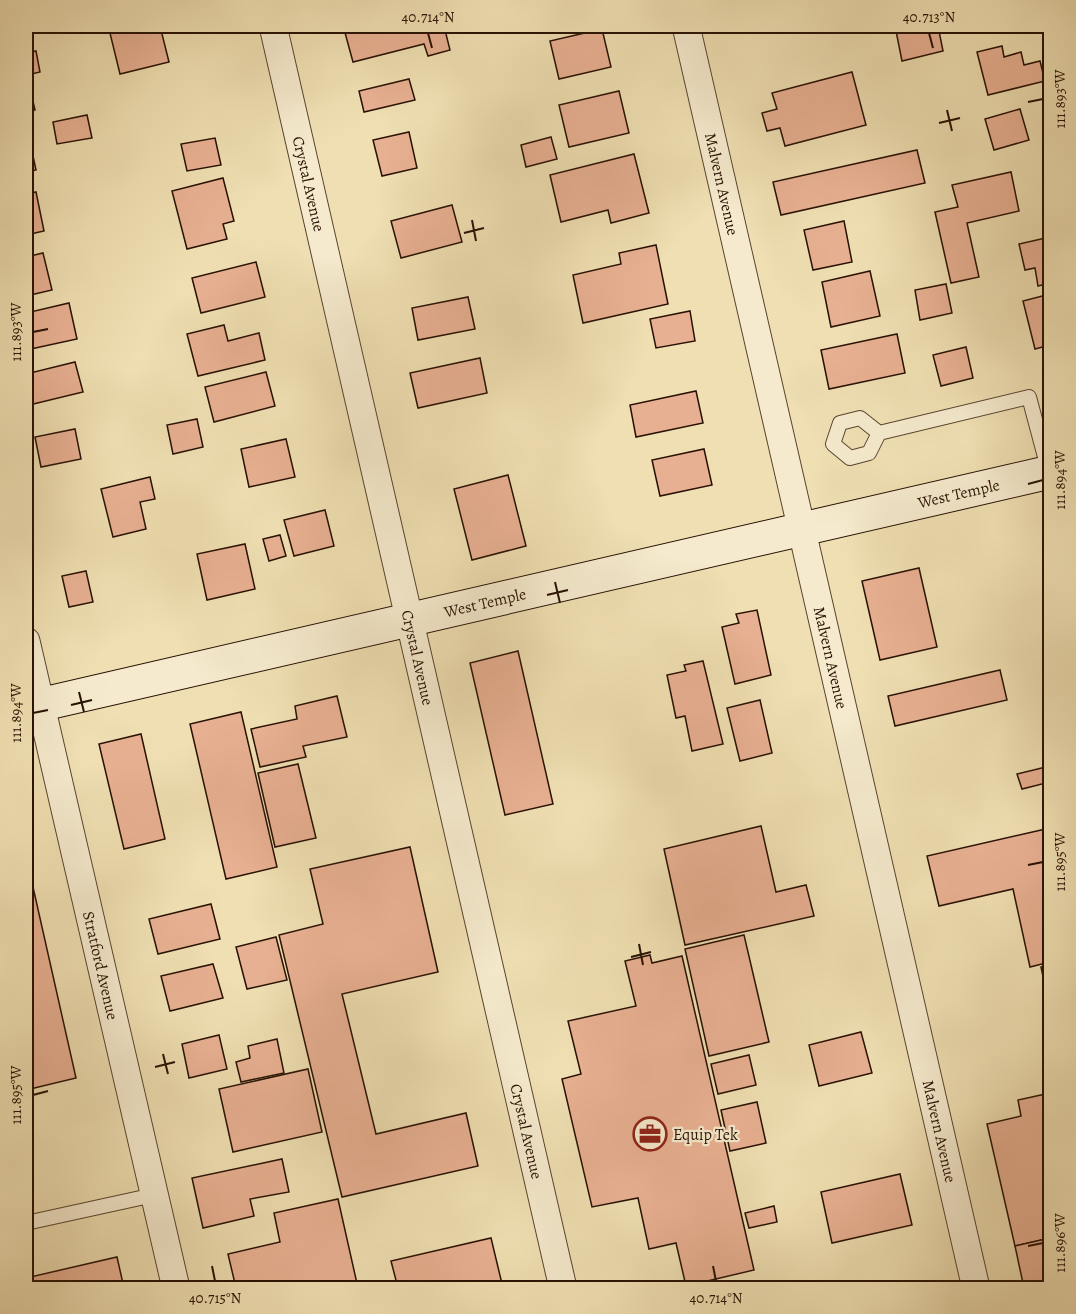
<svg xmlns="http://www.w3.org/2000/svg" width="1076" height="1314" font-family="Alegreya,serif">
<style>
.building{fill:#e8b092;stroke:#281103;stroke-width:1.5}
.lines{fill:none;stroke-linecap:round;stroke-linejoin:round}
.lane-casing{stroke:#5a442f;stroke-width:16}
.street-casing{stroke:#5a442f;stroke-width:29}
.secondary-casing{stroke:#281103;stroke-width:35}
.lane{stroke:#f5eacd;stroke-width:14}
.street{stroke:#f5eacd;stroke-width:27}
.secondary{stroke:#f5eacd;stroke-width:33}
.ticks{fill:none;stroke:#281103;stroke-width:2}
.labels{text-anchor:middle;stroke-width:4.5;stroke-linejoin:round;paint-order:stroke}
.street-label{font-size:16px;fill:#281103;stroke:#f5eacd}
.poi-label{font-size:16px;fill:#281103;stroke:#f5eacd;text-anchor:start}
.neatline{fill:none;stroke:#281103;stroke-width:2}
.ticks-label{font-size:15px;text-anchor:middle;fill:#281103}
</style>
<rect width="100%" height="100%" fill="#efdfb2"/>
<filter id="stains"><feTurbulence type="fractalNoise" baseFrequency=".00333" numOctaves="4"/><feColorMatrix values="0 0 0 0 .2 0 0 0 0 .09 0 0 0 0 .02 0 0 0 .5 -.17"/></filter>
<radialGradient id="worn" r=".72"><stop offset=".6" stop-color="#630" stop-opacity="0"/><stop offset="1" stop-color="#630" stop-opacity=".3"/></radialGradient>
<g class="building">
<path d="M123,26H160L169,62L120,74L109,29Z"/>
<path d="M359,26H444L450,50L428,56L424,44L353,62L344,29Z"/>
<path d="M737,26H760L738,31Z"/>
<path d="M895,26H938L943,51L902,61Z"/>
<path d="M602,29L611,67L559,79L550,41Z"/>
<path d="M1002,46L1004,57L1021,52L1024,65L1040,61L1045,81L988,95L977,52Z"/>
<path d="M36,51L40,72L27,75L35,110L26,112V53Z"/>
<path d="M852,72L866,125L785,146L780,128L767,131L762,113L777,109L772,93Z"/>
<path d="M409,79L415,100L364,112L359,91Z"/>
<path d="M619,91L629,133L569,147L559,105Z"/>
<path d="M1020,109L1029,140L994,150L985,119Z"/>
<path d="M87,115L92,138L57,144L53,122Z"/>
<path d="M409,132L417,168L382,176L373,140Z"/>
<path d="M551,137L557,159L526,167L521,145Z"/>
<path d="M215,138L221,165L187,171L181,144Z"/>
<path d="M30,142L36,170L26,172V143Z"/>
<path d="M917,150L925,183L781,215L773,182Z"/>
<path d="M634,154L649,213L611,223L608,210L561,222L550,175Z"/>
<path d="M1011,172L1019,211L967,223L979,277L951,283L935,212L958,207L952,185Z"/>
<path d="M223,178L234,221L223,224L227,239L187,249L172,191Z"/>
<path d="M36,192L44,231L26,235V194Z"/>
<path d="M452,205L462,242L401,258L391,221Z"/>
<path d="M844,221L852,262L813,270L804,230Z"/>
<path d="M1050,237V283L1038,286L1035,268L1025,270L1019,244Z"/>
<path d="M656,245L668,304L583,323L573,275L621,264L619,253Z"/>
<path d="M43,253L52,290L26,296V257Z"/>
<path d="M256,262L265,297L201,313L192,278Z"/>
<path d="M870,271L880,316L831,327L822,282Z"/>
<path d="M946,284L952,313L920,320L915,290Z"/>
<path d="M1050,294V345L1035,349L1023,301Z"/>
<path d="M468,297L475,329L418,340L412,308Z"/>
<path d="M69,303L77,339L26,350V313Z"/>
<path d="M690,311L695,341L656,348L650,319Z"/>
<path d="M224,325L228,341L259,333L265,360L198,376L187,334Z"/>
<path d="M897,334L905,373L829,389L821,350Z"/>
<path d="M966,347L973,378L941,386L933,355Z"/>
<path d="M480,358L487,393L418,408L410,373Z"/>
<path d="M75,362L83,392L29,405L26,390V374Z"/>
<path d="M266,372L275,406L214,422L205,387Z"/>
<path d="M696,391L703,423L636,437L630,405Z"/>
<path d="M197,419L203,447L173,454L167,425Z"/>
<path d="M75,429L81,459L41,467L35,437Z"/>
<path d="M286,439L295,477L249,487L241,449Z"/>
<path d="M704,449L712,485L660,496L652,460Z"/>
<path d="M508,475L526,546L472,560L454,489Z"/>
<path d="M150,477L155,499L140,502L146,529L113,537L101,489Z"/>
<path d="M325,510L334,546L294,556L284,520Z"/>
<path d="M280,535L286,556L269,561L263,539Z"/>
<path d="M245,544L255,589L207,600L197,554Z"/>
<path d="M919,568L937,647L880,660L862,581Z"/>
<path d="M86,571L93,602L69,607L62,576Z"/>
<path d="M757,610L771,675L735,684L722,627L739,623L736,614Z"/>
<path d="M518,651L553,804L505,815L470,663Z"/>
<path d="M703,661L723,744L692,751L685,716L676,718L667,675L686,671L684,665Z"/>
<path d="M1000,670L1007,700L895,726L888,696Z"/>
<path d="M337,696L347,737L303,746L306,757L260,767L251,729L297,719L295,706Z"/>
<path d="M760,700L772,753L740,761L727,708Z"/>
<path d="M241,712L277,867L226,879L190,724Z"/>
<path d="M141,734L165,839L124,849L99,744Z"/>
<path d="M298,764L316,838L275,847L258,773Z"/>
<path d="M1050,766V782L1022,789L1017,774Z"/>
<path d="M761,826L776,892L806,885L814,916L685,945L664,849Z"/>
<path d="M1050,828V962L1030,967L1013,889L939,906L927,856Z"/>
<path d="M410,847L438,972L342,994L376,1134L466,1113L478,1166L342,1197L279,935L323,924L310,869Z"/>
<path d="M26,856L76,1078L26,1090Z"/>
<path d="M211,904L220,939L158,954L149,919Z"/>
<path d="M744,935L769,1042L709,1056L685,949Z"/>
<path d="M276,937L287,980L247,989L236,947Z"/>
<path d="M650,955L652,963L682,956L754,1270L686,1286L676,1243L649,1249L638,1198L592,1207L562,1079L581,1074L568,1021L636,1006L625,961Z"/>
<path d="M213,964L223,998L170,1011L161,976Z"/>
<path d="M1050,965V1009L1041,967Z"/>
<path d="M861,1032L872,1073L819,1086L809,1045Z"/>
<path d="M219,1035L227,1069L189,1078L182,1044Z"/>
<path d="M277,1039L284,1073L241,1082L236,1062L250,1058L248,1046Z"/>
<path d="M749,1055L756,1085L718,1094L711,1064Z"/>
<path d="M308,1069L322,1132L233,1152L219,1089Z"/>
<path d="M1050,1093V1238L1015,1246L987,1124L1021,1116L1018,1100Z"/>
<path d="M757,1102L766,1143L730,1151L721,1110Z"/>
<path d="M282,1159L289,1192L250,1199L254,1216L203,1228L192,1178Z"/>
<path d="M900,1174L912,1225L832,1243L821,1192Z"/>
<path d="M338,1199L358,1288H236L228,1254L280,1242L274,1213Z"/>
<path d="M774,1206L777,1222L749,1228L745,1213Z"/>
<path d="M491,1238L503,1288H398L391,1261Z"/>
<path d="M1050,1238V1288H1024L1015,1246Z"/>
<path d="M117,1257L124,1288H26V1278Z"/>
</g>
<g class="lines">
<g class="lane-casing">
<g id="lane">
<path d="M879,433L869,453L850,458L833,444L840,423L860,418L879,433L1029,397L1049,472"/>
<path d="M26,1223L154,1195"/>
</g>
</g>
<g class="street-casing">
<g id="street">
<path id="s1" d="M273,26L563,1288"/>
<path id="s2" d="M686,26L976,1288"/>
<path id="s3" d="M26,641L176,1288"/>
</g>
</g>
<g class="secondary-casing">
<g id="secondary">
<path id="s4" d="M26,708L1050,472"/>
</g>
</g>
<use href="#lane" class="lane"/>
<use href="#street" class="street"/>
<use href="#secondary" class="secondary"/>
</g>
<path class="ticks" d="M428,33L432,48M929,33L933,48M1028,102L1043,99M947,110L952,131M939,123L960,118M472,220L476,241M464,233L484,228M33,332L48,329M1028,484L1043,480M555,582L560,603M547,595L568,590M79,692L84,712M71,705L92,700M33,713L48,710M1028,865L1043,862M639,944L643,965M631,957L651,952M163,1054L168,1074M155,1067L175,1062M33,1095L48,1091M1028,1246L1043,1243M212,1266L215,1281M713,1266L716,1281"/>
<defs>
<g id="office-ring" transform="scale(1.725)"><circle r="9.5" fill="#f5eacd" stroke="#8f2418" stroke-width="1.5"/><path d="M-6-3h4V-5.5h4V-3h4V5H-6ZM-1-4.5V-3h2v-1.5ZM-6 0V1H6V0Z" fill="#8f2418"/></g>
</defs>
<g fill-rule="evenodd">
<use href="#office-ring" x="650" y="1134"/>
</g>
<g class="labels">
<g class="street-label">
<text dy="6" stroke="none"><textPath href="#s1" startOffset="162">Crystal Avenue</textPath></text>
<text dy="6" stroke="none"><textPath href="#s2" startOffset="162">Malvern Avenue</textPath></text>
<text dy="6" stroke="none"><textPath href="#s4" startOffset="957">West Temple</textPath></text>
<text dy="6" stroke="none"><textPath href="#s4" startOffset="471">West Temple</textPath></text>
<text dy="6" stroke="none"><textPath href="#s1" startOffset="648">Crystal Avenue</textPath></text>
<text dy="6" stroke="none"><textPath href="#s2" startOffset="648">Malvern Avenue</textPath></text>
<text dy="6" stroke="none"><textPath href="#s3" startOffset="333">Stratford Avenue</textPath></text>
<text dy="6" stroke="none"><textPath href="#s1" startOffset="1134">Crystal Avenue</textPath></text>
<text dy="6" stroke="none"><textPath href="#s2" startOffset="1134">Malvern Avenue</textPath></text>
</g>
<g class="poi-label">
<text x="673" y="1140">Equip Tek</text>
</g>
</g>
<rect width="1076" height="1314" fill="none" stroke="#efdfb2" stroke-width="66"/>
<rect x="33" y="33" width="1010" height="1248" class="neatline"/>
<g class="ticks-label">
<text x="428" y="22">40.714°N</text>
<text x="929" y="22">40.713°N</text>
<text transform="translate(1060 99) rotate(-90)" y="5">111.893°W</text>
<text transform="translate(16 332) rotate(-90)" y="5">111.893°W</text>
<text transform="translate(1060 480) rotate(-90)" y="5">111.894°W</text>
<text transform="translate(16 713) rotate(-90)" y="5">111.894°W</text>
<text transform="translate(1060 862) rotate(-90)" y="5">111.895°W</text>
<text transform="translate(16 1095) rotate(-90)" y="5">111.895°W</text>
<text transform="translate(1060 1243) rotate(-90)" y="5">111.896°W</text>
<text x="215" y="1303">40.715°N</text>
<text x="716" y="1303">40.714°N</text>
</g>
<rect width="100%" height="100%" filter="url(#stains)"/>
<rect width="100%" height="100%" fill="url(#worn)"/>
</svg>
